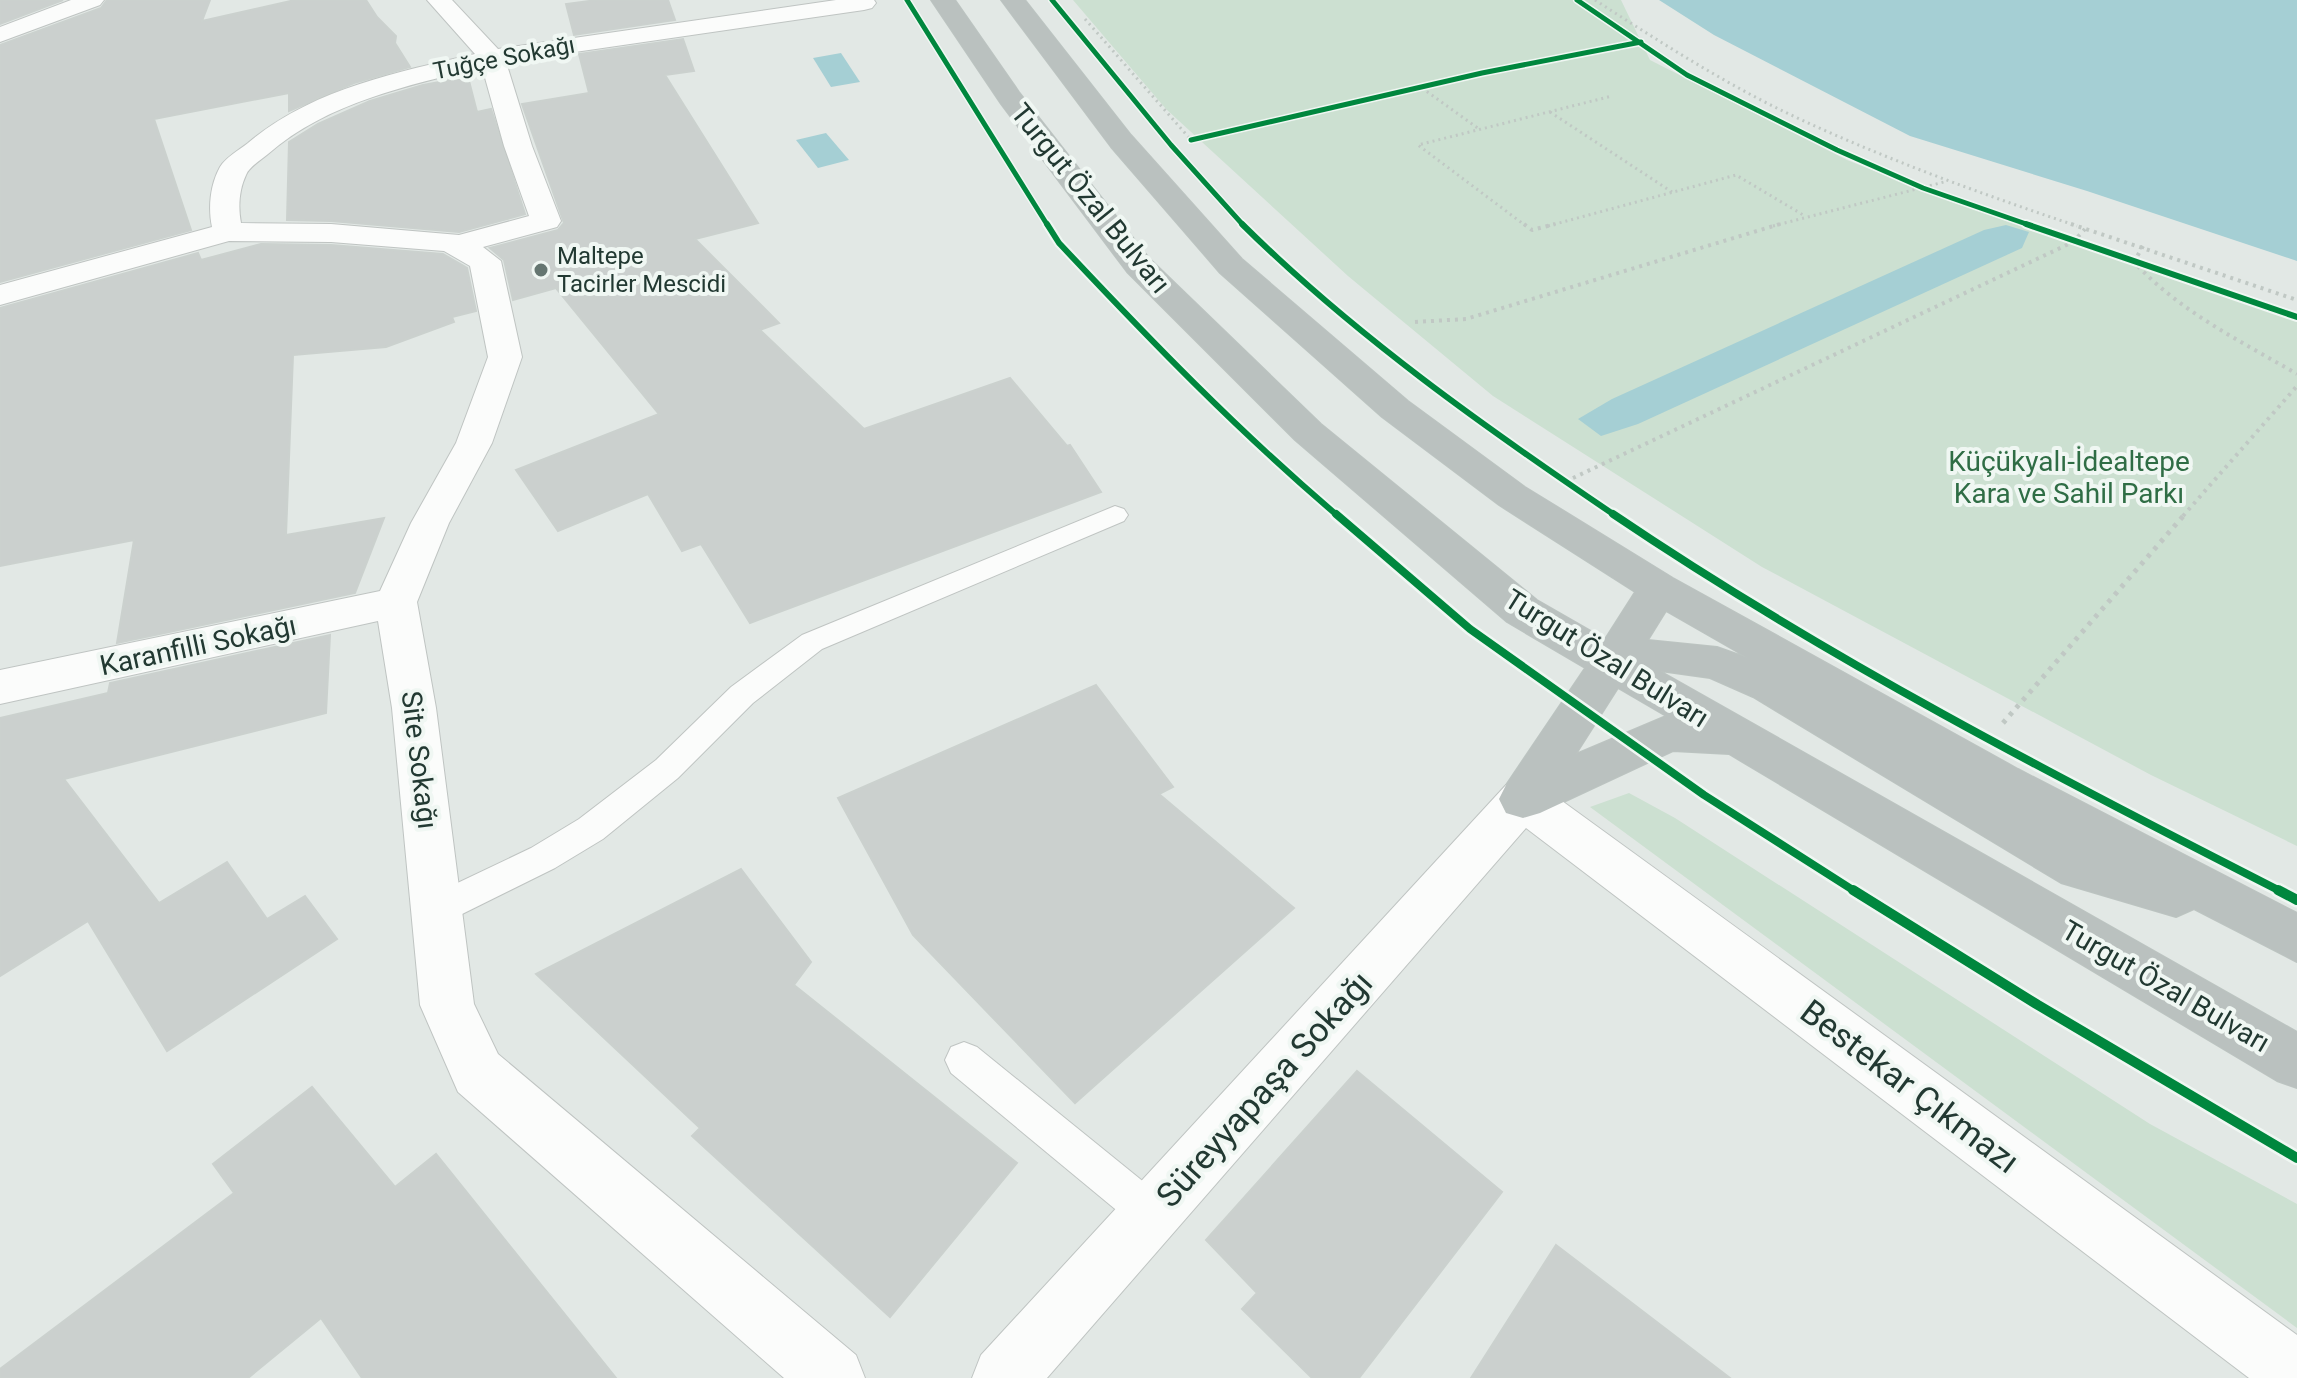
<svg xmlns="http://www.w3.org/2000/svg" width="2297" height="1378" font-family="Roboto,sans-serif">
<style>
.green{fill:#cce0d1}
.water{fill:#a5cfd4}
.building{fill:#cbd0ce;stroke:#cbd1ce;stroke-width:2}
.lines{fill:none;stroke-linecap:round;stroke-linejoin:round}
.lane-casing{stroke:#bfc4c2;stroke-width:2}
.street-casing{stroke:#bfc4c2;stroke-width:2}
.highway-casing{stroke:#bcc4c1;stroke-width:2}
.path-far2{stroke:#c0c8c4;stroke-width:3;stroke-dasharray:2 4;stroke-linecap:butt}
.path-far1{stroke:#c0c8c4;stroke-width:4;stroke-dasharray:3 5;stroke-linecap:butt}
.path{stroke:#c0c8c4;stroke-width:5;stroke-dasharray:4 6;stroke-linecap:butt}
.lane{fill:#fbfcfb;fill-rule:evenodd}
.street{fill:#fbfcfb;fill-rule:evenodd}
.highway{fill:#bac1bf;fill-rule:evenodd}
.cycleway-far3-casing{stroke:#f0f7f3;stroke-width:8}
.cycleway-far2-casing{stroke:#f0f7f3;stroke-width:10}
.cycleway-far1-casing{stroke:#f0f7f3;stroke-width:13}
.cycleway-casing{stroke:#f0f7f3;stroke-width:15}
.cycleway-far3{stroke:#00873e;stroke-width:5}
.cycleway-far2{stroke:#00873e;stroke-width:6}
.cycleway-far1{stroke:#00873e;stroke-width:8}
.cycleway{stroke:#00873e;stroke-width:10}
.poi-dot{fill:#657671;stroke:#f0f7f3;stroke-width:3}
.labels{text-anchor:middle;stroke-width:8;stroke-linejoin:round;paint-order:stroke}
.far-street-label{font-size:24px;fill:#223932;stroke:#f0f7f3}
.far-poi-label{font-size:24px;fill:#223932;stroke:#f0f7f3;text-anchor:start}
.street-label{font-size:28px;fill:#223932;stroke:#f0f7f3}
.park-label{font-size:28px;fill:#2f6d45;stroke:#f0f7f3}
.near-street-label{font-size:34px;fill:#223932;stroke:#f0f7f3}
</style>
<rect width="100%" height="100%" fill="#e2e8e5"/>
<g class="green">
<path d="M1073,0H1621L1650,60L1847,160L1952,202L2297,315V846L2151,775L1762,567L1493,396L1348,276L1166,109Z"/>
<path d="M1629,793L1675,818L2150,1124L2297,1204V1328L1590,807Z"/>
</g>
<g class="water">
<path d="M1659,0H2297V261L2087,191L1910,136L1714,35Z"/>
<path d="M841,53L860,82L831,87L813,58Z"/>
<path d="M826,133L849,160L818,168L796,140Z"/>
<path d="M2006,225L2029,232L2022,248L1638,424L1601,436L1578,419L1612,399L1984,230Z"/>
</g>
<g class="building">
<path d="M0,0H63L0,24Z"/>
<path d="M107,0H210L202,21L295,0H366L377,17L396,36L395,43L410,67L354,83L289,111V93L154,119L191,230L0,282V45L101,8Z"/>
<path d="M597,0H668L675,20L574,35L566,4Z"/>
<path d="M683,39L694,71L665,75L758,223L695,239L779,323L760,330L864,429L1010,378L1067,446L1070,445L1101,492L750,623L701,544L682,551L648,494L558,531L516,470L659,414L556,288L513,300L504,260L490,248L558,230L564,223L522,104L589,93L579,54Z"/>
<path d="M468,77L477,112L491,109L525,214L459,232L331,221L287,220L289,142L318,124L370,101L423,85Z"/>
<path d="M261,244L331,245L443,254L467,268L476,311L452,317L454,322L386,347L293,355L286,535L384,518L355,593L117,643L134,540L0,566V308L198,253L201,260Z"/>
<path d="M330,635L326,713L64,779L159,903L227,862L267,919L305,896L337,939L167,1051L88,921L0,976V718L108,693L110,683Z"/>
<path d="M1096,685L1173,787L1159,794L1294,908L1075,1103L913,935L838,798Z"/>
<path d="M741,869L811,962L794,985L1017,1163L890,1317L692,1136L700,1128L536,974Z"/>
<path d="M1357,1071L1502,1192L1359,1378H1312L1242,1309L1257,1293L1206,1240Z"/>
<path d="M312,1087L395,1187L436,1154L616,1378H362L321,1318L248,1378H0V1369L234,1193L213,1164Z"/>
<path d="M1556,1245L1730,1378H1471Z"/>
</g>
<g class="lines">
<g class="lane-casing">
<g id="lane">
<path d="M1115,506L1124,509L1128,515L1124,521L822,649L753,703L678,778L603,839L555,868L450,920L438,924L426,920L421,909L426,898L531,848L579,819L656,760L731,687L802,635Z"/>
<path d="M964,1042L977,1047L1166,1200L1172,1214L1166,1228L1152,1234L1138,1228L951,1073L945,1060L951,1047Z"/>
</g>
</g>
<g class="street-casing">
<g id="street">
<path d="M71,0H104L100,5L0,42V27Z"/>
<path d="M427,0H452L498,49L836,0H874L876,3L872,8L864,10L506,62L532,146L561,221L557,227L483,247L501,261L522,357L492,443L449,523L417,602L436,708L474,1004L498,1054L856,1355L865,1378H784L458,1092L420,1005L392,708L378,621L0,704V670L380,591L411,523L456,443L488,357L470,266L444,251L331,242L229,241L0,305V285L212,227C208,208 210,185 220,167C225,158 239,150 248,143C312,89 395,73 475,54ZM482,67L504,146L529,216L459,235L331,224L241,223C238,207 239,190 246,175C249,167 261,160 268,154C328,102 407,86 482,67Z"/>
<path d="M1523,780L1540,785L2297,1335V1378H2249L1526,828L1047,1378H972L981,1355L1506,785Z"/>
</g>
</g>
<g class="highway-casing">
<path id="highway" d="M931,0H955L1019,92L1149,258L1321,424L1537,600L1605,639L1635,592L1499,505L1382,417L1220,273L1111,147L1001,0H1025L1131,135L1242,259L1408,401L1525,487L1673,578L2018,769L2297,913V962L2194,909L2176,917L2061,883L1753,697L1710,678L1660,671L2297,1032V1088L2277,1081L1729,754L1673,751L1540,813L1523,818L1506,813L1499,799L1506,785L1585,668L1507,622L1295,440L1127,272L1001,104ZM1666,611L1748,658L1717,647L1648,640ZM1618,688L1666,716L1576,754Z"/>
</g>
<g class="path-far2">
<path d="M1595,0C1657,40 1722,82 1789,114C1882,158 1979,193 2077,226"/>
<path d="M1085,19L1191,140L1482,73L1641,42"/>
<path d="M1422,88L1479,129"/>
<path d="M1550,112L1672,192"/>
<path d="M1526,226L1418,145L1612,96"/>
<path d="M1548,226L1736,175L1805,216"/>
<path d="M1773,226L1944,182"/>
</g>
<g class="path-far1">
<path d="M1524,224L1532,230L1555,224"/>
<path d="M2071,224L2297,300"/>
<path d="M2143,246L2134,262C2179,311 2240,341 2297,374"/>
<path d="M1415,322L1466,319L1780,224"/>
<path d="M1573,478L2073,242L2085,229"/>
<path d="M2183,516L2297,386"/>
</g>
<path class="path" d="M2003,723L2185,514"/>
<use href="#lane" class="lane"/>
<use href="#street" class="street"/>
<use href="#highway" class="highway"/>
<g class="cycleway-far3-casing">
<g id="cycleway-far3">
<path d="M907,0L1048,226"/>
<path d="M1052,0L1171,145L1244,226"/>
<path d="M1577,0L1687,75L1837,150L1923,188L2032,226"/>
<path d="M1191,140L1482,73L1641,42"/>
</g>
</g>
<g class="cycleway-far2-casing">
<g id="cycleway-far2">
<path d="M1047,224L1059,243C1150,340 1237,430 1338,516"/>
<path d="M1242,224C1354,335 1486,428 1616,516"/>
<path d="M2026,224L2297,317"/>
</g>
</g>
<g class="cycleway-far1-casing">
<g id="cycleway-far1">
<path d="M1336,514L1470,629L1704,795L1856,892"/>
<path d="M1613,514C1826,658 2054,776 2282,892"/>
</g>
</g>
<g class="cycleway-casing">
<g id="cycleway">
<path d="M1853,890L2038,1005L2297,1158"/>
<path d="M2278,890L2297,900"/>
</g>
</g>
<use href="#cycleway-far3" class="cycleway-far3"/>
<use href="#cycleway-far2" class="cycleway-far2"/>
<use href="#cycleway-far1" class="cycleway-far1"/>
<use href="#cycleway" class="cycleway"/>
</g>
<circle class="poi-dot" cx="541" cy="270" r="8"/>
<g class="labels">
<g class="far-street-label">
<text transform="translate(504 58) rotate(-11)" y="8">Tuğçe Sokağı</text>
</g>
<g class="far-poi-label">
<text x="557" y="264">Maltepe<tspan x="557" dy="28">Tacirler Mescidi</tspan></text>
</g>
<g class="street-label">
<text transform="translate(1091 198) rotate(51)" y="10">Turgut Özal Bulvarı</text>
<text transform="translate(198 645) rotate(-12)" y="10">Karanfilli Sokağı</text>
<text transform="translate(1607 658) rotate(32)" y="10">Turgut Özal Bulvarı</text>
<text transform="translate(420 760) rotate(83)" y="10">Site Sokağı</text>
<text transform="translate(2166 986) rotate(30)" y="10">Turgut Özal Bulvarı</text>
</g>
<g class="park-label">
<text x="2069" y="471">Küçükyalı-İdealtepe<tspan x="2069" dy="32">Kara ve Sahil Parkı</tspan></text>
</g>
<g class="near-street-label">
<text transform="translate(1910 1086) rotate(37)" y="12">Bestekar Çıkmazı</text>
<text transform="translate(1264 1089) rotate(-48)" y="12">Süreyyapaşa Sokağı</text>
</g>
</g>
</svg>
